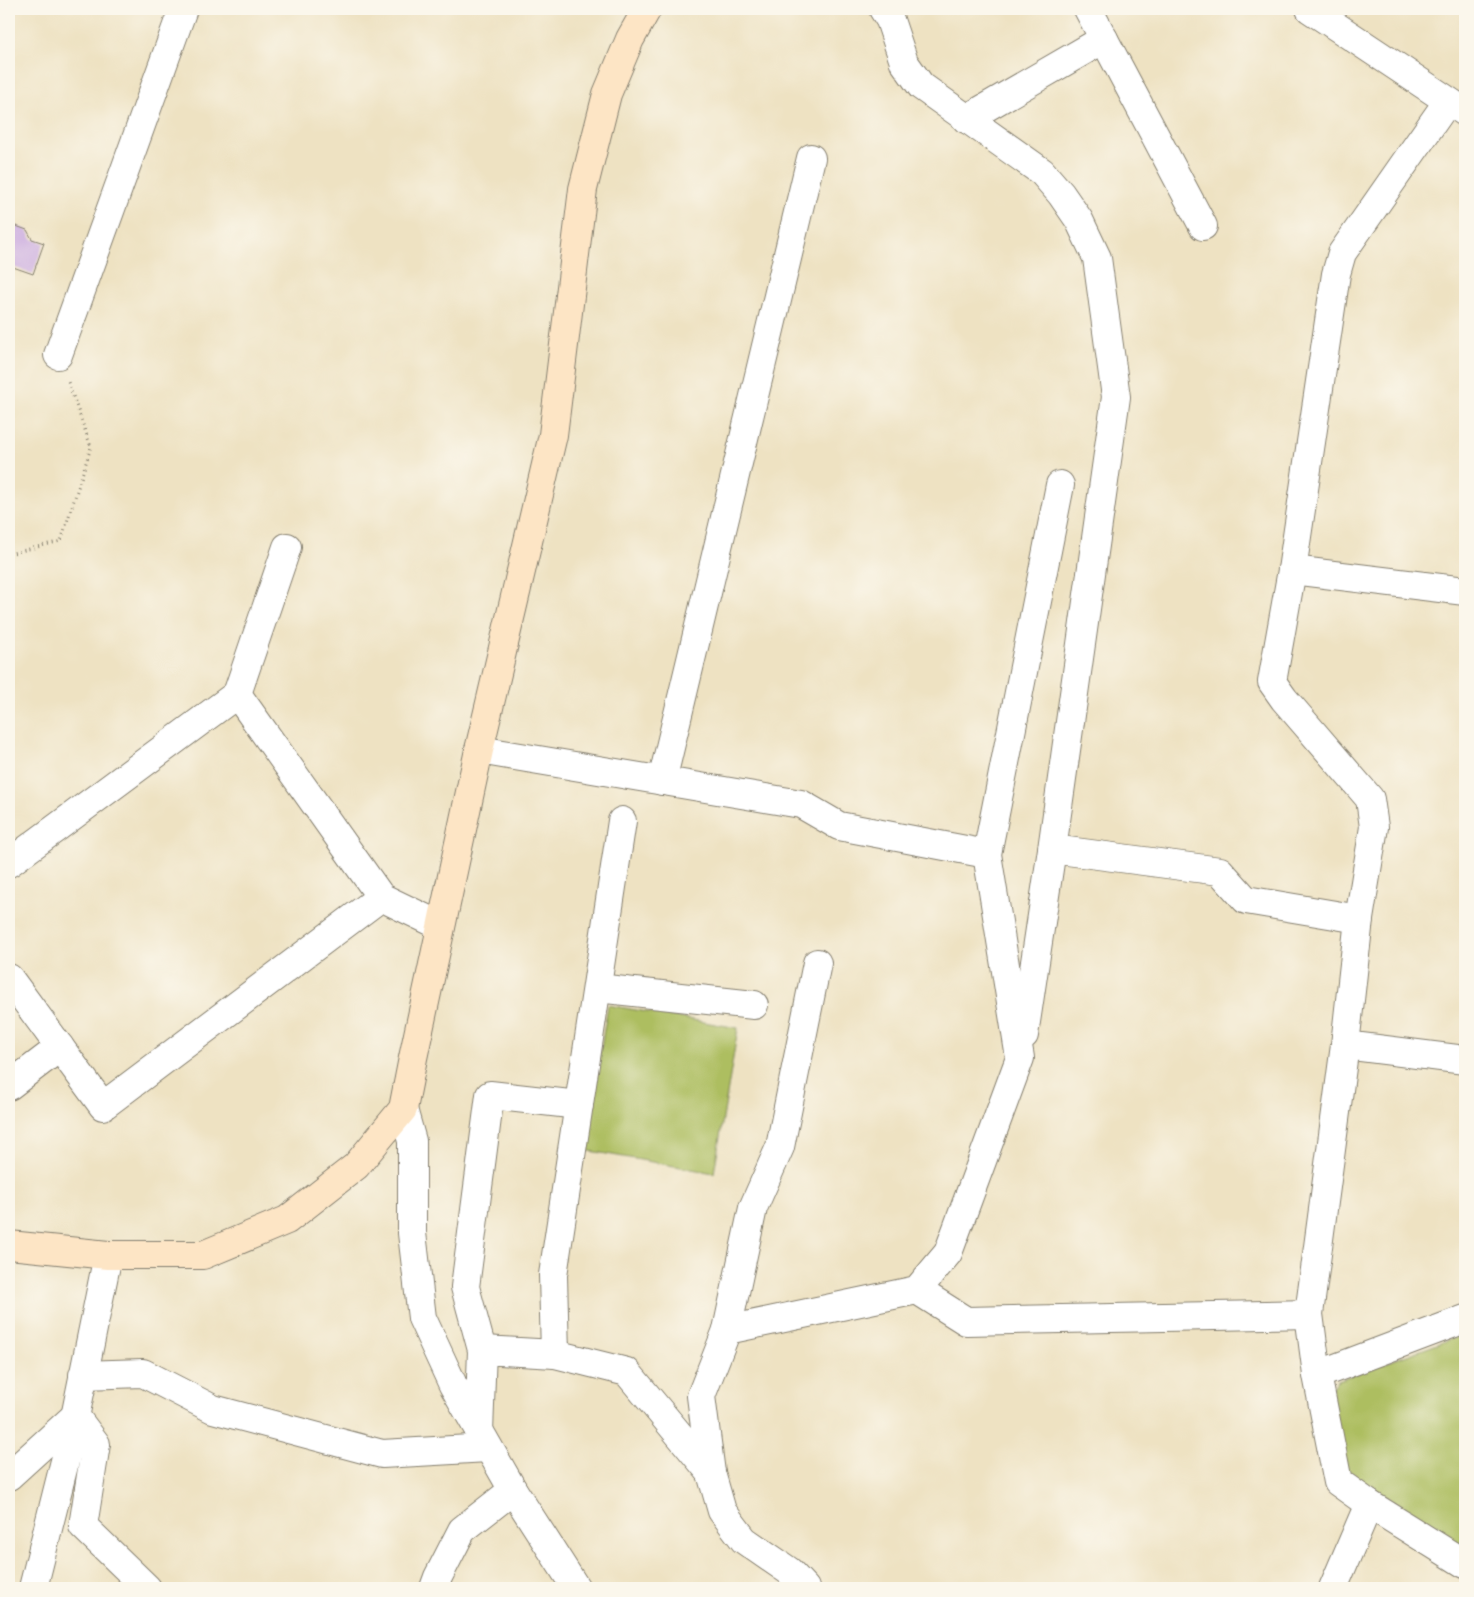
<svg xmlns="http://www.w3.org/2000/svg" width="1474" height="1597" font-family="Cardo,serif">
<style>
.green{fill:#adbe61;stroke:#646d3e}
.building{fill:#c9a9df}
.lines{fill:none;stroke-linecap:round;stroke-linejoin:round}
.street-casing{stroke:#857f6f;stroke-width:30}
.secondary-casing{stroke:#857f6f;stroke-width:30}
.path{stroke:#857f6f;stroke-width:3;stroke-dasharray:1 4;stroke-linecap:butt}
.street{stroke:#fff;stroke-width:28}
.secondary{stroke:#fde5c5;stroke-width:28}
</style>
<rect width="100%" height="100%" fill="#fbf7ec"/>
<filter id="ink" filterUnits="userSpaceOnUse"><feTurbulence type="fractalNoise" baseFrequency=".02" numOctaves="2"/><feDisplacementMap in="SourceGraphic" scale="10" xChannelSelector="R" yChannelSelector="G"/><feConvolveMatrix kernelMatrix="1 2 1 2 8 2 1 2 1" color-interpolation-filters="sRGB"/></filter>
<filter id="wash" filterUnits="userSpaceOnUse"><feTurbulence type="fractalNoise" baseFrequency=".0096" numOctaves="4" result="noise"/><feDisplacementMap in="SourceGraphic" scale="20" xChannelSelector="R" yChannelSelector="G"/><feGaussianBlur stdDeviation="1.12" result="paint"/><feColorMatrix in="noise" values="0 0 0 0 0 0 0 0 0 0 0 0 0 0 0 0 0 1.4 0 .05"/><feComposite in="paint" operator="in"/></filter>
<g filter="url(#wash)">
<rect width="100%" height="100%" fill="#eee2c2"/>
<g class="green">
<path d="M608,1005L738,1028L714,1173L584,1150Z"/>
<path d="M1465,1334V1548L1345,1470L1330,1391L1338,1380Z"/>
</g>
<g id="blocks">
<path class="building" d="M16,226L27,230L32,239L44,243L33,274L13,267L9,279V230Z"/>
</g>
</g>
<g filter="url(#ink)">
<use href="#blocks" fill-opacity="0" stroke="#857f6f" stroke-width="1"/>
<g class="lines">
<g class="street-casing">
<g id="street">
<path d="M883,9L890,20L904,62L921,86L1042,172L1061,194L1079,220L1097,258L1116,397L1052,849"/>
<path d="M1088,9L1203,226"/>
<path d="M1310,9L1465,112"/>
<path d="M1448,101L1342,253L1336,274L1292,570L1272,682L1284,699L1370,799L1374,827L1359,919L1345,1045L1309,1314L1317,1375L1338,1482L1369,1504L1465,1564"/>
<path d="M966,119L1104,39"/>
<path d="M58,355L183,9"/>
<path d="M1292,570L1465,591"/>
<path d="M237,694L287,547"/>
<path d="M479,750L801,804L839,826L987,854"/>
<path d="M662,781L811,158"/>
<path d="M9,863L237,694L381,897L441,926"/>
<path d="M9,978L103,1106L381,897"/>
<path d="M597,988L754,1005"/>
<path d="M1024,1035L1052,849L1220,871L1246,900L1359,919"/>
<path d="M1345,1045L1465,1060"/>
<path d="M9,1086L60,1047"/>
<path d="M403,1109L412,1141V1233L422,1318L453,1385L513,1490L576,1588"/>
<path d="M917,1290L966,1321L1309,1314"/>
<path d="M727,1330L753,1208L780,1147L817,963"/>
<path d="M482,1350L465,1287L490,1095L579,1105"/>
<path d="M555,1354L627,1372L711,1473"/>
<path d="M83,1375L143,1373L213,1409L382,1454L488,1448"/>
<path d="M1317,1375L1465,1319"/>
<path d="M479,1432L482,1350L555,1354L553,1275L622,821"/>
<path d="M9,1476L75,1416L96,1444L83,1526L147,1588"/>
<path d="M33,1588L71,1437L108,1255"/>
<path d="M434,1588L438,1577L462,1530L513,1490"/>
<path d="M805,1588L789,1571L744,1540L722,1511L711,1473L701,1396L727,1330L917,1290L948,1253L1020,1058L987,854L1060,485"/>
<path d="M1333,1588L1369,1504"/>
</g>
</g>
<g class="secondary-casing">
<path id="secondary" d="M9,1245L108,1255H203L287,1220L356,1166L403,1109L413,1058L479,750L553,435L583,189L607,94L630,39L647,9"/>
</g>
<path class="path" d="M9,554L61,541L91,447L68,382"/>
<use href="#street" class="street"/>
<use href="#secondary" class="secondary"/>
</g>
</g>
<rect width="1474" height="1597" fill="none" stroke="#fbf7ec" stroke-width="30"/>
</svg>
